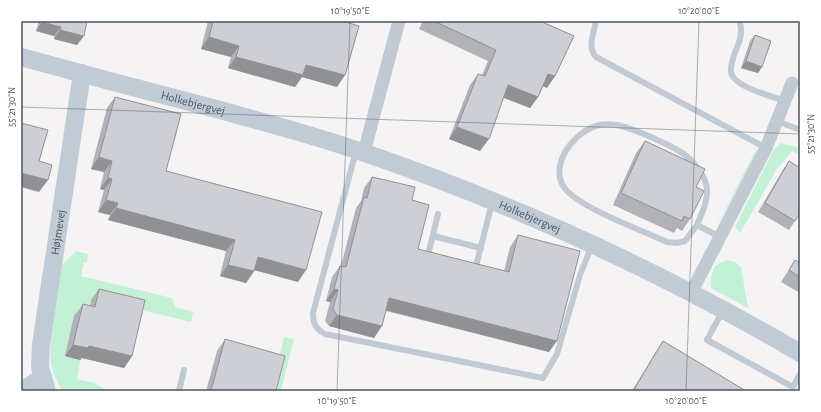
<svg xmlns="http://www.w3.org/2000/svg" width="821" height="412" font-family="'Alegreya Sans',sans-serif">
<style>
.green{fill:#c3f1d5}
.lines{fill:none;stroke-linecap:round;stroke-linejoin:round}
.lane{stroke:#c1cad2;stroke-width:6}
.street{stroke:#c1cad2;stroke-width:13}
.secondary{stroke:#c1cbd6;stroke-width:18}
.wall{fill:#b0b2b7}
.shaded-wall{fill:#909195}
.building{fill:#cdcfd5;stroke:#909195}
.ticks{fill:none;stroke:#4a5661;stroke-width:1;stroke-opacity:0.45}
.labels{text-anchor:middle;stroke-width:3.5;stroke-linejoin:round;paint-order:stroke}
.street-label{font-size:12px;fill:#4a5661;stroke:#fff}
.neatline{fill:none;stroke:#4a5661;stroke-width:1.5}
.ticks-label{font-size:10px;text-anchor:middle;fill:#4a5661}
</style>
<rect width="100%" height="100%" fill="#f5f3f3"/>
<g class="green">
<path d="M781,143L800,148V155L792,151L777,169L740,233L735,227L774,149Z"/>
<path d="M755,152L756,155L717,225L718,223Z"/>
<path d="M76,251L88,254L87,263L84,262L81,276L172,298L175,307L193,312L191,322L142,310L131,360L126,359L91,301L77,379L94,383L108,391H62L54,375L51,363L50,335L61,266Z"/>
<path d="M726,260L735,262L741,267L748,308L711,288V277L715,266Z"/>
<path d="M284,337L294,339L281,391H271Z"/>
</g>
<g class="lines">
<g class="lane">
<path d="M596,21C594,32 587,48 596,57L766,148"/>
<path d="M739,21C743,29 741,37 738,45C735,53 730,63 731,72C733,87 772,96 785,101"/>
<path d="M777,121L800,130"/>
<path d="M356,151L313,313C313,324 316,329 325,334L543,378L557,354L580,275L592,245"/>
<path d="M697,225L685,241L677,243L667,242C641,230 586,210 567,191C545,168 575,129 600,125C606,124 616,124 621,126C634,129 668,144 679,151C690,157 703,172 706,184C710,197 702,213 697,225L720,237"/>
<path d="M433,236L481,248"/>
<path d="M427,259L438,214"/>
<path d="M475,270L492,203"/>
<path d="M722,312L707,340L793,387L800,374"/>
<path d="M179,391L184,370"/>
</g>
<g class="street">
<path d="M364,152L399,21"/>
<path d="M691,293L766,148L792,83"/>
</g>
<g class="secondary">
<path id="s1" d="M21,57C87,75 154,93 220,110C269,124 318,136 365,153C516,205 662,272 800,353"/>
<path d="M21,389H25L43,377"/>
<path id="s2" d="M47,391L40,367L41,344L82,73"/>
</g>
</g>
<g class="wall">
<path d="M39,21H87L77,45L54,39V36L36,31Z"/>
<path d="M208,21H342L337,87L302,77L295,87L228,68L231,57L201,49Z"/>
<path d="M423,21H540L555,76L547,88L543,86L538,97L530,108L503,98L480,151L449,139L470,85L478,74L482,75L488,61L419,29Z"/>
<path d="M755,35L762,67L758,73L741,68L750,41Z"/>
<path d="M115,97L166,171L298,282L255,270L246,283L220,276L226,251L108,220L110,215L98,212L104,190L100,189L104,172L91,169L107,108Z"/>
<path d="M645,141L696,187L690,219L682,231L677,228L674,233L613,205L636,153Z"/>
<path d="M789,161L795,221L789,230L758,212L783,170Z"/>
<path d="M372,177L412,200L418,249L504,271L510,247L518,235L549,352L386,311L374,338L329,326L325,321L330,302L326,301L332,277L340,266H341L356,208L361,201L364,188Z"/>
<path d="M795,260L800,263V293L781,282Z"/>
<path d="M99,289L132,356L124,368L82,358L80,360L65,356L74,316L83,304L90,306L91,300Z"/>
<path d="M225,339L276,391H206L217,351Z"/>
<path d="M663,341L746,391H632L655,353Z"/>
</g>
<g class="shaded-wall">
<path d="M42,22L61,27L54,36L36,31Z"/>
<path d="M60,30L84,36L77,45L54,39Z"/>
<path d="M209,37L239,46L231,57L201,49Z"/>
<path d="M236,57L306,65L345,75L337,87L302,77L295,87L228,68Z"/>
<path d="M746,61L762,67L758,73L741,68Z"/>
<path d="M548,74L555,76L547,88L540,85Z"/>
<path d="M508,85L538,97L530,108L500,96Z"/>
<path d="M457,127L489,139L480,151L449,139Z"/>
<path d="M99,157L112,161L104,172L91,169Z"/>
<path d="M21,173L48,180L39,192L21,187Z"/>
<path d="M108,178L112,179L104,190L100,189Z"/>
<path d="M106,200L118,203L110,215L98,212Z"/>
<path d="M116,208L235,240L226,251L108,220Z"/>
<path d="M258,257L306,270L298,282L250,269Z"/>
<path d="M228,265L254,271L246,283L220,276Z"/>
<path d="M334,289L338,290L330,302L326,301Z"/>
<path d="M389,298L557,341L549,352L381,309Z"/>
<path d="M337,315L382,326L374,338L329,326Z"/>
<path d="M73,345L89,346L132,356L124,368L82,358L80,360L65,356Z"/>
</g>
<g class="building">
<path d="M43,21H87L84,36L60,30L61,27L42,22Z"/>
<path d="M213,21H342L359,26L345,75L306,65L303,75L236,57L239,46L209,37Z"/>
<path d="M434,21H540L574,36L555,76L548,74L538,97L508,85L489,139L457,127L478,74L485,76L496,50Z"/>
<path d="M755,35L771,41L762,67L746,61Z"/>
<path d="M115,97L181,114L166,171L322,212L306,270L258,257L254,271L228,265L235,240L116,208L118,203L106,200L112,179L108,178L112,161L99,157Z"/>
<path d="M21,123L48,130L39,161L52,165L48,180L21,173Z"/>
<path d="M645,141L705,169L696,187L704,191L690,219L684,216L682,221L621,193Z"/>
<path d="M789,161L800,168V213L795,221L765,203Z"/>
<path d="M372,177L415,187L412,200L429,205L418,249L509,272L518,235L580,251L557,341L389,298L382,326L337,315L333,309L338,290L334,289L340,266L346,267L364,197L367,198Z"/>
<path d="M795,260L800,263V277L789,270Z"/>
<path d="M99,289L145,300L132,356L89,346L88,348L73,345L83,304L95,307Z"/>
<path d="M225,339L285,356L276,391H211Z"/>
<path d="M663,341L746,391H633Z"/>
</g>
<path class="ticks" d="M21,107L800,134M337,391L350,21M686,391L699,21"/>
<g class="labels">
<g class="street-label">
<text dy="4" stroke="none"><textPath href="#s1" startOffset="178">Holkebjergvej</textPath></text>
<text dy="4" stroke="none"><textPath href="#s1" startOffset="534">Holkebjergvej</textPath></text>
<text dy="4" stroke="none"><textPath href="#s2" startOffset="161">Højmevej</textPath></text>
</g>
</g>
<rect width="821" height="412" fill="none" stroke="#ffffff" stroke-width="44"/>
<rect x="22" y="22" width="777" height="368" class="neatline"/>
<g class="ticks-label">
<text x="350" y="14">10°19'50"E</text>
<text x="699" y="14">10°20'00"E</text>
<text transform="translate(11 107) rotate(-90)" y="4">55°21'30"N</text>
<text transform="translate(810 134) rotate(-90)" y="4">55°21'30"N</text>
<text x="337" y="404">10°19'50"E</text>
<text x="686" y="404">10°20'00"E</text>
</g>
</svg>
